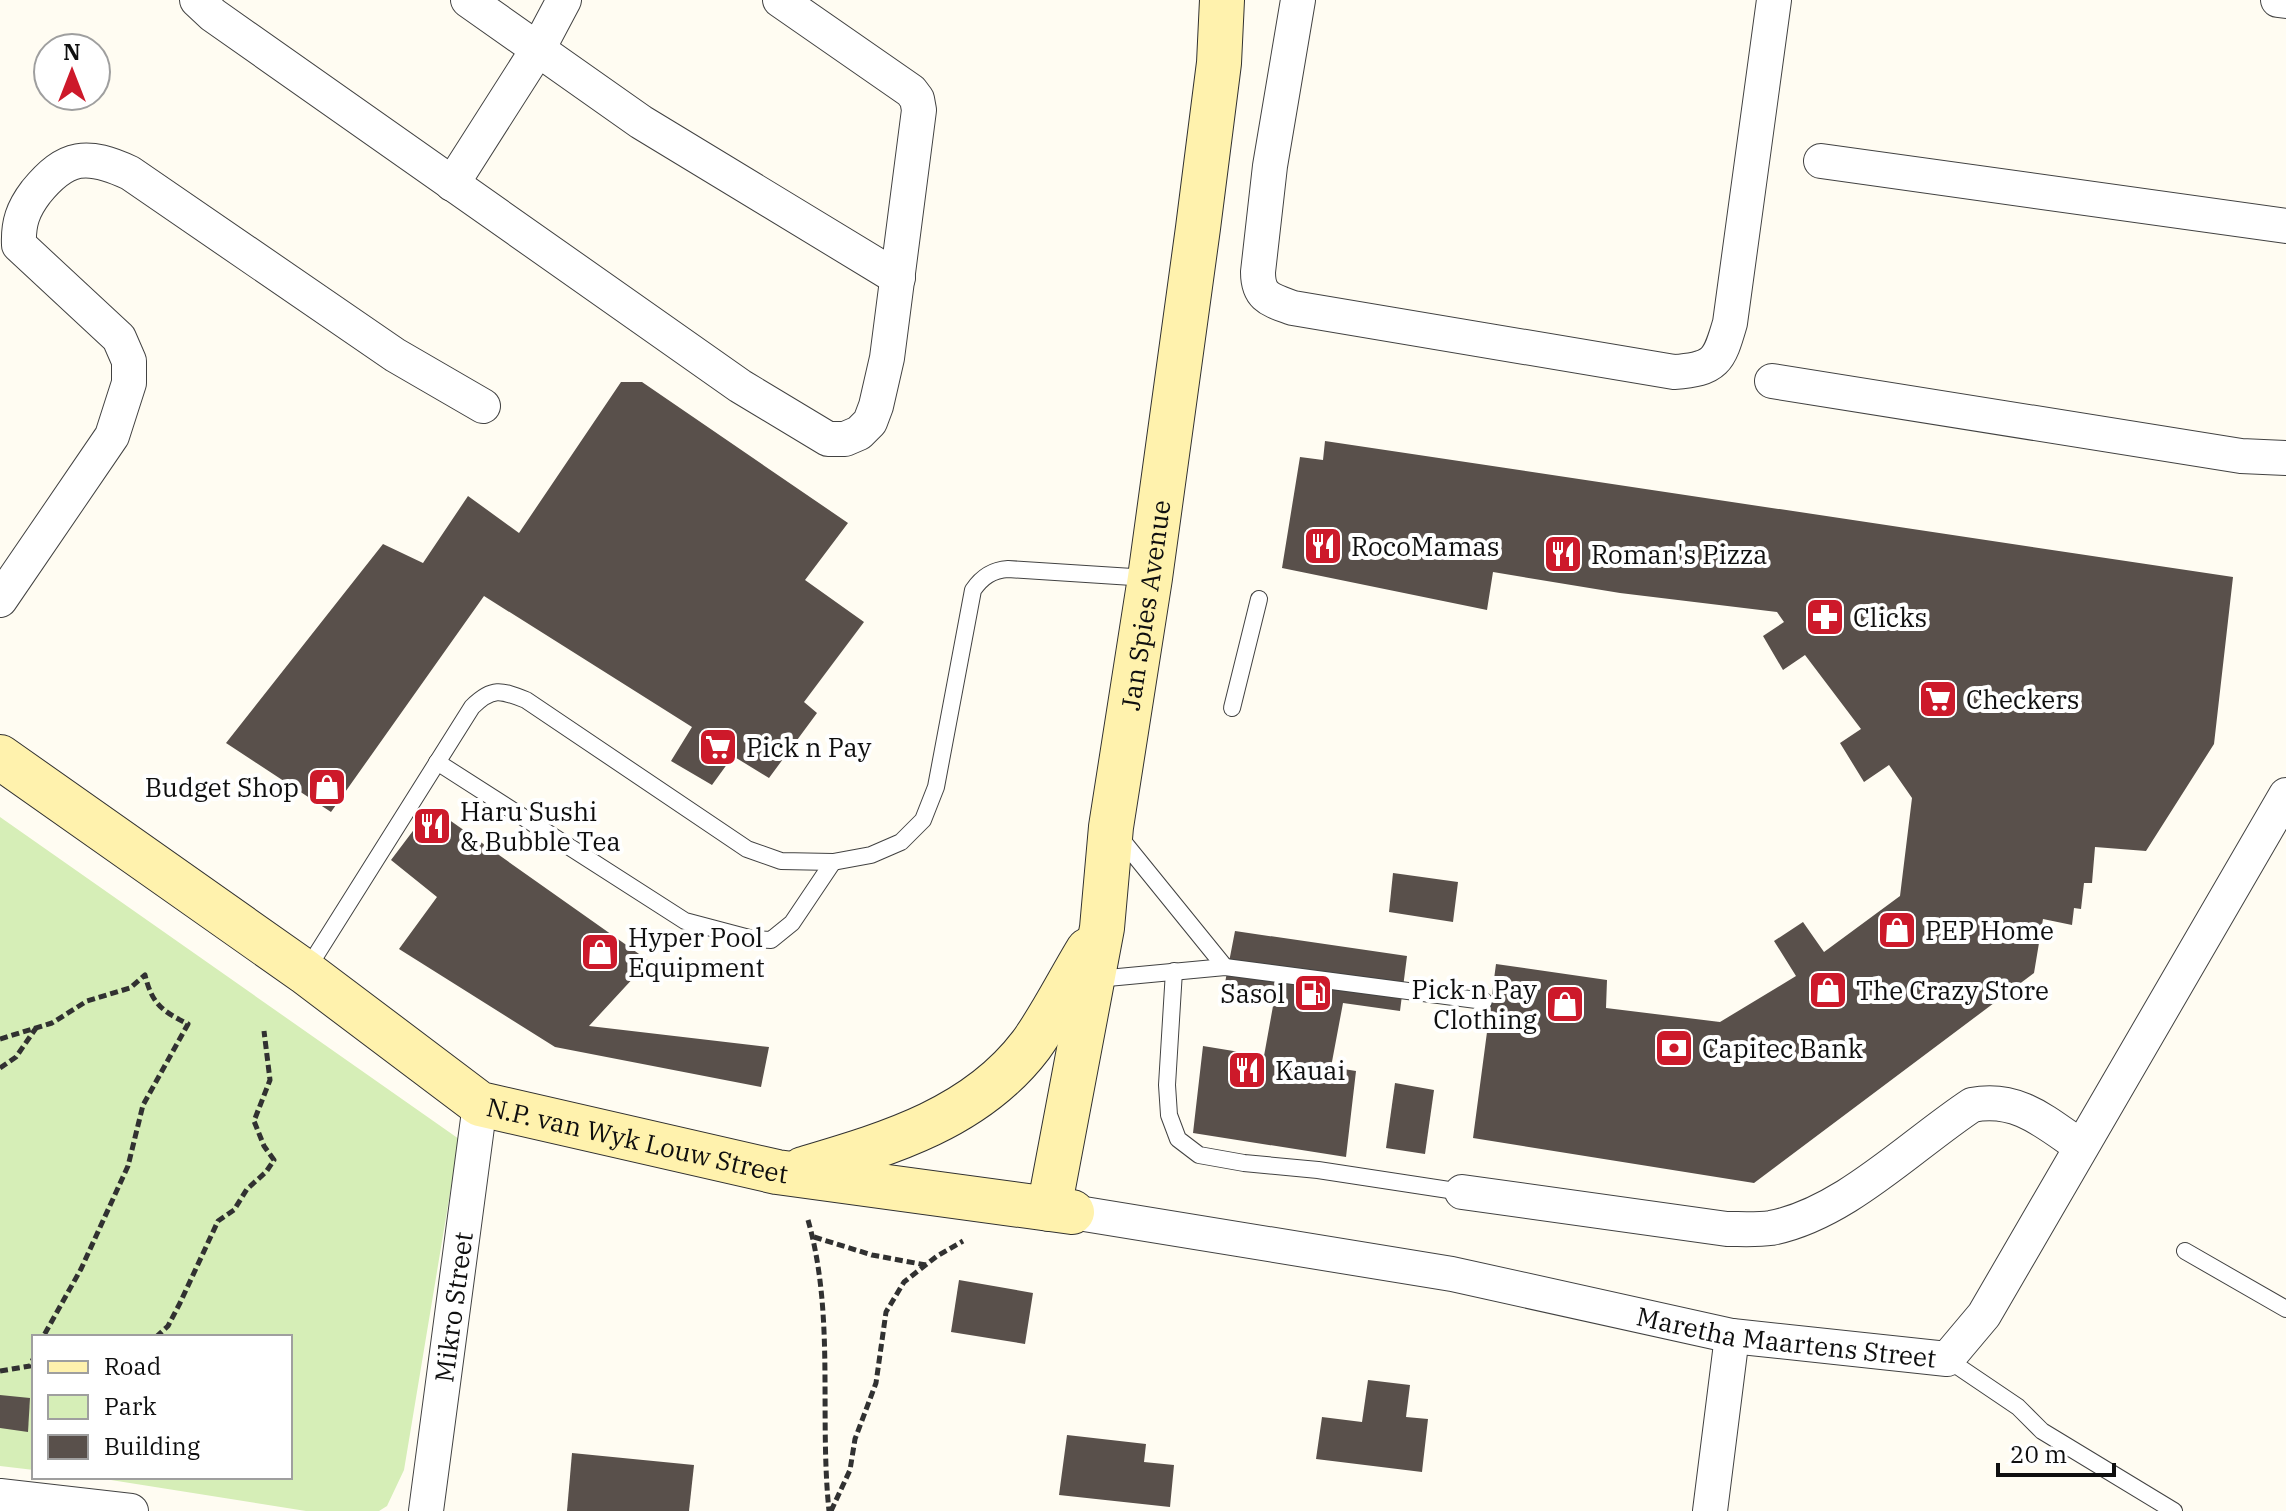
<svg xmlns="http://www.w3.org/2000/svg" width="2286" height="1511" font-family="'IBM Plex Serif',serif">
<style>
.green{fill:#d6eeb7}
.building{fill:#59504b}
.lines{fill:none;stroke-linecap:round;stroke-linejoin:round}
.lane-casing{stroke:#424242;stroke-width:18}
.street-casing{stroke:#424242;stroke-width:36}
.secondary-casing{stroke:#313131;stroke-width:46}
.path{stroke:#313131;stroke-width:5;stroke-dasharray:8 4;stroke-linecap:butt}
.lane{stroke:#fff;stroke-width:16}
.street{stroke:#fff;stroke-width:34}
.secondary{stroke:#fff2ad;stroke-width:44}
.labels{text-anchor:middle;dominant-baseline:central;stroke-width:8;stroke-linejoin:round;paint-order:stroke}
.poi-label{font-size:26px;fill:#0f0f0f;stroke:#fff;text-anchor:start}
.street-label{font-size:26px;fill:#0f0f0f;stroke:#fff}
</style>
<rect width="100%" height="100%" fill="#fffcf2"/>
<path class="green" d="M0 817 459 1139 404 1470 387 1506 379 1511H306L92 1477H290V1337H34V1470L0 1466Z"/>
<g class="building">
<path d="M621 382H642L848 523 805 580 864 622 804 702 817 713 769 778 733 756 712 785 671 761 692 727 484 596 331 812 226 743 383 544 423 563 468 496 519 533Z"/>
<path d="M1325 441 2233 577 2214 744 2146 851 2095 847 2092 883H2084L2081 909 2074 908 2072 925 2043 919 2034 973 1754 1183 1473 1138 1496 964 1607 980 1606 1008 1720 1022 1796 976 1774 941 1803 922 1824 952 1900 896 1912 798 1889 765 1864 782 1840 743 1861 729 1805 655 1783 670 1763 636 1784 622 1777 612 1620 593 1493 572 1487 610 1282 568 1300 457 1323 460Z"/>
<path d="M431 807 649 961 589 1026 769 1047 761 1087 555 1047 399 949 437 897 391 860Z"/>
<path d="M1393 873 1458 882 1453 922 1389 912Z"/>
<path d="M1235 931 1407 956 1400 1011 1343 1003 1331 1067 1356 1071 1346 1157 1193 1133 1203 1046 1264 1056 1275 995 1224 988Z"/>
<path d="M1395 1083 1434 1090 1425 1154 1386 1148Z"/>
<path d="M959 1280 1033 1293 1025 1344 951 1332Z"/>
<path d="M1368 1380 1410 1385 1406 1417 1428 1419 1422 1472 1316 1459 1322 1417 1362 1422Z"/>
<path d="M0 1395 30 1398 28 1432 0 1428Z"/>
<path d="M1067 1435 1146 1444 1144 1462 1174 1465 1170 1507 1059 1495Z"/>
<path d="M572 1453 694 1465 689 1511H567Z"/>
</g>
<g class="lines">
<defs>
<g id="lane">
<path d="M1232 708 1259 599"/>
<path d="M437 762 685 921 753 939 771 940 792 923 833 862"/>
<path d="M1118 835 1225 967"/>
<path d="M306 971 472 707C492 687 501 690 526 700L747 849 781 861 833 862 871 855 901 842 923 820 936 787 973 590C982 577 992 570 1008 569L1148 578"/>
<path d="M1174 971 1167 1085 1169 1115 1178 1139 1199 1155 1244 1163 1318 1170 1462 1192"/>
<path d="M1097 979 1225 967 1484 1001"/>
<path d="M2185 1251 2286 1309"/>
<path d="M1947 1359 2018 1407 2042 1431 2174 1511"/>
</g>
<g id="street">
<path d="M197 0 213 15 740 386 828 439H845L859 433 870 422 876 406 887 358 919 110 917 99 911 91 780 0"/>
<path d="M468 0 641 122 898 278"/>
<path d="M1298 0 1270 166 1258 272C1258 298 1271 300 1293 308L1674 372C1716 369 1719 361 1730 323L1774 0"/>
<path d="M2278 0 2286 1"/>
<path d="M1821 161 2286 226"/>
<path d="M452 184 538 49 564 0"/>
<path d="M1772 381 2241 456 2286 458"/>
<path d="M0 600 112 436 129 383V361L119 338 19 245C18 223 23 209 36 192 66 155 87 153 130 173L395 355 483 406"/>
<path d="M1462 1192 1727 1229C1741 1229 1757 1230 1771 1228 1844 1214 1910 1146 1972 1105 2017 1096 2045 1122 2080 1146"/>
<path id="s1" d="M1072 1212 1452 1274 1732 1336 1947 1359 1984 1315 2286 795"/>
<path d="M0 1496 131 1511"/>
<path id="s2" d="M426 1511 480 1104"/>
<path d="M1710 1511 1732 1336"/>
</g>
<g id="secondary">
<path id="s3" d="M0 757 305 972 480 1104 777 1172 1072 1212"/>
<path d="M803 1169C887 1144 975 1119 1031 1045 1052 1016 1069 981 1088 950"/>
<path id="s4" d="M1049 1209 1102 928 1111 827 1150 578 1198 228 1219 63 1222 0"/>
</g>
</defs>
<use href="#lane" class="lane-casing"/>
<use href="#street" class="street-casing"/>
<use href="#secondary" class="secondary-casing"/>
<g class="path">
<path d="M0 1039 52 1023 87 1001 130 988 145 975C152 1004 162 1011 188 1024L143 1105 128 1166 81 1269 43 1337"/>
<path d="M0 1068 16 1057 36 1028"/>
<path d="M808 1220C835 1315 819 1414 829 1511"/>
<path d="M814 1237 872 1255 926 1265"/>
<path d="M156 1337 168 1326 180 1303 218 1221 234 1210 247 1189 266 1172 274 1160 264 1146 254 1121 270 1080 264 1031"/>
<path d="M0 1371 30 1366 34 1357"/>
<path d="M831 1511 850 1470 855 1439 876 1383 886 1312 904 1282 937 1256 963 1241"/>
</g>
<use href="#lane" class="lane"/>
<use href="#street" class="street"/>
<use href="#secondary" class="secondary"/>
</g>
<defs>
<symbol id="restaurant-square" viewBox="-11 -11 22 22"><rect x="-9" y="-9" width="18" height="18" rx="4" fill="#cd192a" stroke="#fff"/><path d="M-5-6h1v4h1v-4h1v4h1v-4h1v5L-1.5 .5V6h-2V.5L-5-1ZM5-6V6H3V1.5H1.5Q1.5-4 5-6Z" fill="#fff"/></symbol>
<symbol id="pharmacy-square" viewBox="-11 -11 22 22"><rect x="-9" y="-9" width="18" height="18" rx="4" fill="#cd192a" stroke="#fff"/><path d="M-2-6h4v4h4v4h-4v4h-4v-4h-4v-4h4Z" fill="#fff"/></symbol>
<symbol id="supermarket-square" viewBox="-11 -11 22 22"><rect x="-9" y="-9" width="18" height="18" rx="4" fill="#cd192a" stroke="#fff"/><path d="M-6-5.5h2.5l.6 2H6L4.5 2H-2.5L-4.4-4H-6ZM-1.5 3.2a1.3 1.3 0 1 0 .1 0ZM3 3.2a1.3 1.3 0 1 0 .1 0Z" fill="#fff"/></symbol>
<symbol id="shop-square" viewBox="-11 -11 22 22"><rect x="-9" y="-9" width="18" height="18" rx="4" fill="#cd192a" stroke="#fff"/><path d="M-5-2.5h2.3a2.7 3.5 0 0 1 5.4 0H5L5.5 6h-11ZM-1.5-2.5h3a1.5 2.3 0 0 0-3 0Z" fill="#fff"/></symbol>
<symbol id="fuel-square" viewBox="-11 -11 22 22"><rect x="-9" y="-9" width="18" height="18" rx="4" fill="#cd192a" stroke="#fff"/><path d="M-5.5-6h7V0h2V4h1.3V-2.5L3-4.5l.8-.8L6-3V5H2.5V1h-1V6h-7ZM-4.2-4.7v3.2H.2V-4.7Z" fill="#fff"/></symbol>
<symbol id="bank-square" viewBox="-11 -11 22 22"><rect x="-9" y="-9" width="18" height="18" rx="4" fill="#cd192a" stroke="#fff"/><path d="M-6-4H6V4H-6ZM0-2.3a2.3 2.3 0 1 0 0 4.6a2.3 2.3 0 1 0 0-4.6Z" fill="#fff"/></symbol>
</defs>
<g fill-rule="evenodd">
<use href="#restaurant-square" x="1301" y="524" width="44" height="44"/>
<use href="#restaurant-square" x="1541" y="532" width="44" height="44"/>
<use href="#pharmacy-square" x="1803" y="595" width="44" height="44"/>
<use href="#supermarket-square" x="1916" y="677" width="44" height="44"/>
<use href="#supermarket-square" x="696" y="725" width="44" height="44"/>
<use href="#shop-square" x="305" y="765" width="44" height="44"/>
<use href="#restaurant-square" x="410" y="804" width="44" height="44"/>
<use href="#shop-square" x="1875" y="908" width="44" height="44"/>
<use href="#shop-square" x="578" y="930" width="44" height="44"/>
<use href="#shop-square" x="1806" y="968" width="44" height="44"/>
<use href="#fuel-square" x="1291" y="971" width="44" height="44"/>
<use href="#shop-square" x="1543" y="982" width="44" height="44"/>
<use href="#bank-square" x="1652" y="1026" width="44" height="44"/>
<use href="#restaurant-square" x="1225" y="1048" width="44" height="44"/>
</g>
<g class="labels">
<g class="poi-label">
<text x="1351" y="546">RocoMamas</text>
<text x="1591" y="554">Roman's Pizza</text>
<text x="1853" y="617">Clicks</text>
<text x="1966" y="699">Checkers</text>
<text x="746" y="747">Pick n Pay</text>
<text x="299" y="787" text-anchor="end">Budget Shop</text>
<text x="460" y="811">Haru Sushi<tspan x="460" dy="30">&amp; Bubble Tea</tspan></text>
<text x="1925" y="930">PEP Home</text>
<text x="628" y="937">Hyper Pool<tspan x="628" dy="30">Equipment</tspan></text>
<text x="1537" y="989" text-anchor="end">Pick n Pay<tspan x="1537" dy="30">Clothing</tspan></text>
<text x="1856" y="990">The Crazy Store</text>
<text x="1285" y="993" text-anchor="end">Sasol</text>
<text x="1702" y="1048">Capitec Bank</text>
<text x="1275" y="1070">Kauai</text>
</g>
<g class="street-label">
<text stroke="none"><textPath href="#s4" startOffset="612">Jan Spies Avenue</textPath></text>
<text stroke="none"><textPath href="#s3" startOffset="754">N.P. van Wyk Louw Street</textPath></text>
<text stroke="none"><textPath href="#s2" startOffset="206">Mikro Street</textPath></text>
<text stroke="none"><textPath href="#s1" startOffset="726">Maretha Maartens Street</textPath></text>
</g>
</g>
<rect x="32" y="1335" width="260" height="144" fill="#ffffff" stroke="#9f9f9f" stroke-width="2"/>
<rect x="48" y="1361" width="40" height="12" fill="#fff2ad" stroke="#9f9f9f" stroke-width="2"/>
<text x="104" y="1375" font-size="24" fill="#0f0f0f">Road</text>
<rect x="48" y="1395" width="40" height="24" fill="#d6eeb7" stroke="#9f9f9f" stroke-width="2"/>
<text x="104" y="1415" font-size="24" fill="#0f0f0f">Park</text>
<rect x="48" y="1435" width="40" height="24" fill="#59504b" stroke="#9f9f9f" stroke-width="2"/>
<text x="104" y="1455" font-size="24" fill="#0f0f0f">Building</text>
<g transform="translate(72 72)"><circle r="38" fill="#ffffff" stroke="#9f9f9f" stroke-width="2"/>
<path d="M0-6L14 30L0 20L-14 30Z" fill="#cd192a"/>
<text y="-12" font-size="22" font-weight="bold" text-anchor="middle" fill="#0f0f0f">N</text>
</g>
<path d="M1998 1463v12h116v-12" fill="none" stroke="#0f0f0f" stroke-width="4"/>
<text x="2010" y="1463" font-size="24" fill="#0f0f0f" stroke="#ffffff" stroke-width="6" paint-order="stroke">20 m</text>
</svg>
